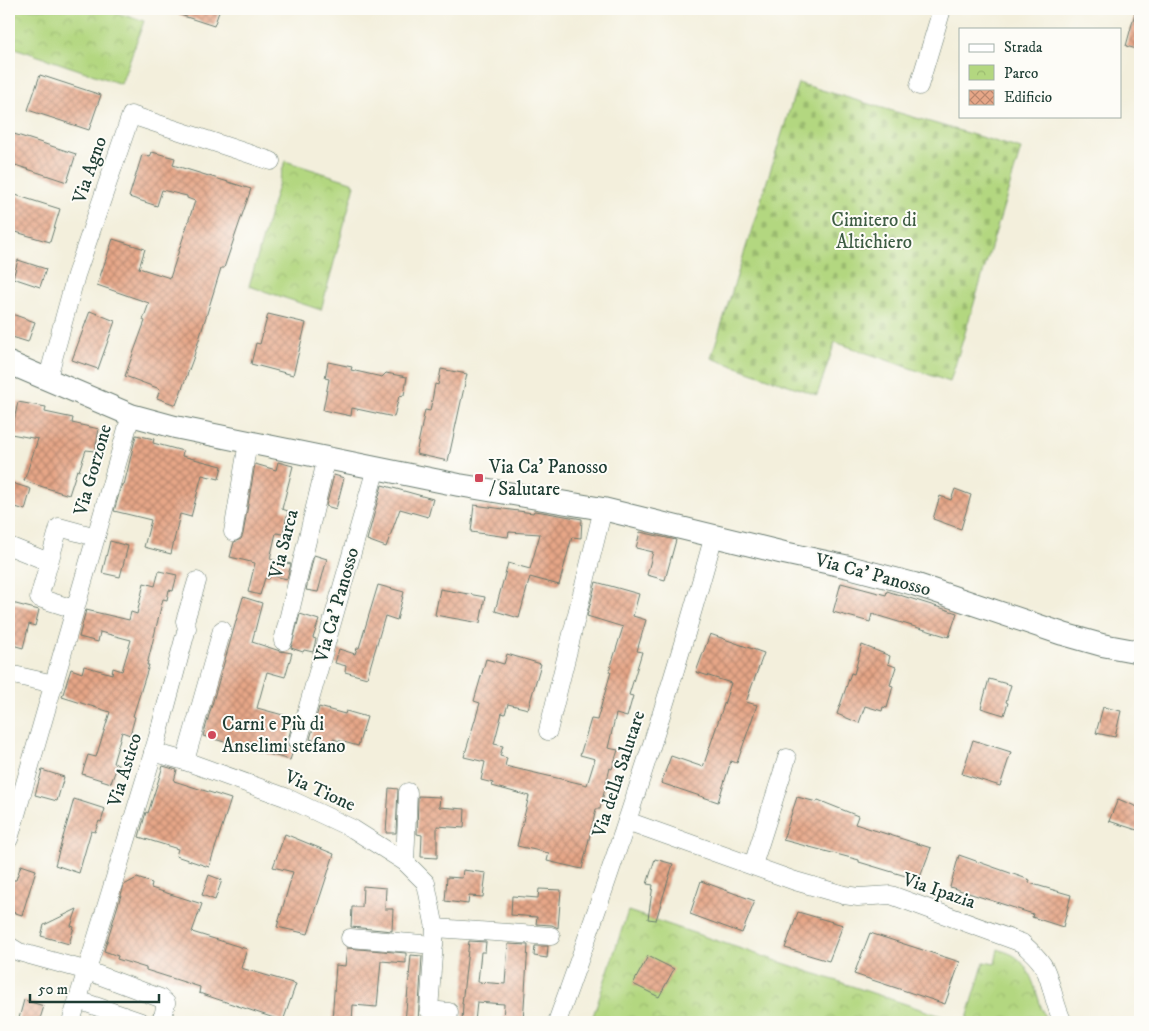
<svg xmlns="http://www.w3.org/2000/svg" width="1149" height="1031" font-family="'IM FELL DW Pica',serif">
<style>
.cemetery{fill:url(#cemetery-stones);stroke:#698a5a}
.park{fill:url(#park-crowns);stroke:#698a5a}
.building{fill:url(#building-cross-hatch)}
.lines{fill:none;stroke-linecap:round;stroke-linejoin:round}
.minor-casing{stroke:#697b6f;stroke-width:19}
.tertiary-casing{stroke:#697b6f;stroke-width:24}
.minor{stroke:#fff;stroke-width:18}
.tertiary{stroke:#fff;stroke-width:22}
.poi-dot{fill:#d1495b;stroke:#fdfcf7;stroke-width:2}
.labels{text-anchor:middle;dominant-baseline:central;stroke-width:4;stroke-linejoin:round;paint-order:stroke}
.street-label{font-size:19px;fill:#1f3d34;stroke:#fdfcf7}
.park-label{font-size:19px;fill:#3d5c43;stroke:#fdfcf7}
.poi-label{font-size:19px;fill:#1f3d34;stroke:#fdfcf7;text-anchor:start}
</style>
<defs>
<pattern id="cemetery-stones" width="16" height="16" patternUnits="userSpaceOnUse" patternTransform="scale(1.25)"><rect width="16" height="16" fill="#b3d780"/><path d="M2 7V4a2 2 0 0 1 4 0v3zM10 15v-3a2 2 0 0 1 4 0v3z" fill="#9ab96f"/></pattern>
<pattern id="park-crowns" width="20" height="18" patternUnits="userSpaceOnUse" patternTransform="scale(1.25)"><rect width="20" height="18" fill="#b3d780"/><path d="M2 6a3 3 0 1 1 6 0M12 15a3 3 0 1 1 6 0" fill="none" stroke="#9ab96f"/></pattern>
<pattern id="building-cross-hatch" width="8" height="8" patternUnits="userSpaceOnUse" patternTransform="scale(1.25)"><rect width="8" height="8" fill="#e6a687"/><path d="M0 0l8 8M0 8l8-8" fill="none" stroke="#ba886f"/></pattern>
</defs>
<rect width="100%" height="100%" fill="#fdfcf7"/>
<filter id="ink" filterUnits="userSpaceOnUse"><feTurbulence type="fractalNoise" baseFrequency=".02" numOctaves="2"/><feDisplacementMap in="SourceGraphic" scale="10" xChannelSelector="R" yChannelSelector="G"/><feConvolveMatrix kernelMatrix="1 2 1 2 8 2 1 2 1" color-interpolation-filters="sRGB"/></filter>
<filter id="wash" filterUnits="userSpaceOnUse"><feTurbulence type="fractalNoise" baseFrequency=".0096" numOctaves="4" result="noise"/><feDisplacementMap in="SourceGraphic" scale="20" xChannelSelector="R" yChannelSelector="G"/><feGaussianBlur stdDeviation="1.12" result="paint"/><feColorMatrix in="noise" values="0 0 0 0 0 0 0 0 0 0 0 0 0 0 0 0 0 1.4 0 .05"/><feComposite in="paint" operator="in"/></filter>
<g filter="url(#wash)">
<rect width="100%" height="100%" fill="#f3efdc"/>
<path class="cemetery" d="M798 83 1021 149 950 382 835 342 817 395 711 358Z"/>
<g class="park">
<path d="M9 9H103L144 21 121 84 9 46Z"/>
<path d="M285 161 351 182 355 185 321 310 249 286Z"/>
<path d="M628 911 959 1022H591Z"/>
<path d="M998 949C1003 951 1009 953 1013 955 1034 967 1037 1002 1047 1022H966L984 962 995 964Z"/>
</g>
<g id="blocks">
<g class="building">
<path d="M169 9H220L214 26 168 11Z"/>
<path d="M1136 9H1140V50L1126 46Z"/>
<path d="M40 75 101 95 89 130 28 110Z"/>
<path d="M14 134 76 154 67 182 9 163V149Z"/>
<path d="M152 152 175 158 173 165 251 189 224 268H221L193 359 176 405 157 398 160 389 125 376 145 321 143 320 149 303 97 285 113 239 145 249 139 268 170 278 195 201 187 198V196L162 190 157 206 129 197 142 155 150 157Z"/>
<path d="M9 193 60 209 50 242 9 230Z"/>
<path d="M18 260 46 269 40 287 13 278Z"/>
<path d="M90 311 115 321 98 369 72 360Z"/>
<path d="M9 313 35 322 28 342 9 336Z"/>
<path d="M268 314 306 323 293 375 251 364 256 343 260 344Z"/>
<path d="M328 362 352 367 351 370 382 377 386 373 407 377 404 395 399 396 394 417 352 408 351 416 323 410 329 379 325 378Z"/>
<path d="M441 369 467 374 448 461 416 454 425 410 430 411 435 384 438 385Z"/>
<path d="M18 402 46 407 45 412 73 418 72 423 99 429 95 451 86 450 79 471 77 470 69 495 24 481 38 439 11 434Z"/>
<path d="M136 435 154 439 153 443 183 451 182 456 222 466 219 479 202 475 191 517 180 514 171 554 144 547 151 520 114 511 122 484 124 485Z"/>
<path d="M278 462 293 466 282 509 288 511 283 534 276 533 270 559 291 564 287 579 270 575 269 579 265 578 260 595 248 592 255 563 230 557 234 542 241 539 243 534 255 464 276 470Z"/>
<path d="M334 475 344 478 336 509 326 506Z"/>
<path d="M9 482 31 489 25 510 9 505Z"/>
<path d="M382 485 433 499 428 517 400 509 386 547 367 540Z"/>
<path d="M955 489 971 495 961 529 933 519 940 496 951 500Z"/>
<path d="M474 505 533 513 534 511 542 512 582 519 581 538 572 537 559 585 530 577 519 618 495 611 508 563 530 569 540 534 509 532 508 537 471 532Z"/>
<path d="M640 532 676 540 665 580 647 575 653 552 636 548Z"/>
<path d="M110 541 128 546 120 577 102 573Z"/>
<path d="M314 555 327 559 318 592 306 590Z"/>
<path d="M159 571 177 575 173 591 169 590 167 600 163 599 147 665H149L133 716 135 717 130 735 122 732 113 763 118 764 111 783 82 774 88 755 96 757 110 712 62 697 71 669 82 673 84 666 112 674 113 668 122 671 131 640 100 632 98 642 79 637 86 610 129 620 131 612 137 614 144 583 155 586Z"/>
<path d="M596 582 639 594 633 616 646 620 637 651 642 652 629 695 633 696 627 717 616 714 608 748 618 750 612 769 610 768 600 809H596L582 869 547 861 549 853 517 846 529 796 492 786 493 783 481 780 485 762 464 757 480 703 474 701 486 659 504 664 507 654 541 664 528 709 508 704 505 714 502 713 494 744 503 746 500 756 507 758 505 766 587 785 595 759 580 755 591 719 597 720 611 672H609L623 627 587 616Z"/>
<path d="M841 583 886 595 887 591 957 613 949 637 872 614 870 622 833 612Z"/>
<path d="M378 585 404 592 397 620 385 616 367 678 345 672 346 666 335 663 339 649 355 654 357 648H359Z"/>
<path d="M440 589 485 597 480 623 435 615Z"/>
<path d="M243 597 262 603 252 642 280 651 292 653 285 677 267 672 257 708 294 718 288 740V745L293 751 290 760 203 736Z"/>
<path d="M12 603 39 610 35 626 29 624 23 648 9 644V630L12 619 9 618V615Z"/>
<path d="M300 614 319 620 313 638 316 639 313 652 304 650 303 652 291 648Z"/>
<path d="M710 634 764 653 746 702 757 705 737 763 731 761 718 802 661 783 671 756 703 767 731 683 696 672Z"/>
<path d="M862 645 890 656 888 664 896 667 890 685 893 686 887 708 883 707 882 711 865 706 859 723 837 714 851 673 854 674Z"/>
<path d="M989 679 1011 685 1006 702 1008 703 1004 715 981 708Z"/>
<path d="M319 707 345 714 346 711 367 717 358 746 333 739 331 746 310 739Z"/>
<path d="M1103 707 1121 711 1115 737 1096 733Z"/>
<path d="M973 740 1011 752 1000 786 962 774Z"/>
<path d="M163 766 177 770 174 781 231 799 209 867 176 856 178 849 139 837 146 812 148 813Z"/>
<path d="M42 770 64 777 57 801 35 795Z"/>
<path d="M389 788 398 789 396 833H386Z"/>
<path d="M418 796 440 797 439 807 465 809 464 828 437 826V858L421 857 422 835 417 834Z"/>
<path d="M797 797 817 802 818 800 858 816 855 824 931 848 919 880 859 862V860L783 840Z"/>
<path d="M74 799 105 809 101 822 99 821 95 832 91 831 79 873 55 865Z"/>
<path d="M1118 799 1140 808V831L1109 821Z"/>
<path d="M285 834 334 854 308 934 277 927 293 872 273 867Z"/>
<path d="M959 855 1030 880 1029 883 1071 895 1063 927 1032 917 1033 914 950 887Z"/>
<path d="M655 859 673 864 656 920 648 919 653 885 647 884Z"/>
<path d="M21 865 36 870 22 915 9 911V894L13 880H16Z"/>
<path d="M463 870 486 873 483 897 469 896 468 904 445 901 447 877 462 878Z"/>
<path d="M209 875 222 880 215 900 202 895Z"/>
<path d="M137 878 152 883 151 888 202 904 192 932 247 949 241 968 296 984 283 1021 199 993 200 987 146 970V968L117 959 118 956 104 951 124 885Z"/>
<path d="M701 881 755 901 742 933 690 914Z"/>
<path d="M363 886 386 888 385 909H393L392 931 351 927 352 907H362Z"/>
<path d="M539 889 561 890 558 928 552 925 536 924 537 917 511 915 512 896 538 898Z"/>
<path d="M77 909 71 926 74 927 69 944 41 936 44 925Z"/>
<path d="M798 912 843 925 829 961 785 948Z"/>
<path d="M870 933 960 962 945 1004 854 974Z"/>
<path d="M469 941 486 942 485 952H481L478 982 505 984 508 944 528 945 523 1022H503L504 1004 477 1002 475 1022H462L463 1004H462Z"/>
<path d="M535 946H548L547 958 534 956Z"/>
<path d="M347 948 406 953V963L381 961 377 1007 353 1005 352 1022 332 1020 336 965 345 966Z"/>
<path d="M411 955 422 956 418 1022H405Z"/>
<path d="M648 956 674 969 659 997 633 984Z"/>
<path d="M24 1000 44 1006 39 1022H18Z"/>
</g>
</g>
</g>
<g filter="url(#ink)">
<use href="#blocks" fill-opacity="0" stroke="#697b6f" stroke-width="1"/>
<g class="lines">
<defs>
<g id="minor">
<path d="M919 86 942 9"/>
<path d="M46 380 50 370 76 275 131 115 271 161"/>
<path d="M233 532 248 442"/>
<path d="M9 546 49 562"/>
<path d="M74 609 39 598 59 527 96 537"/>
<path d="M283 641 327 457"/>
<path d="M9 674 54 684"/>
<path d="M548 731 603 509"/>
<path d="M298 742 376 468"/>
<path d="M153 752 185 761 285 797 353 829 405 862 426 883 435 928 429 1010 449 1012 448 1022"/>
<path d="M185 761 222 630"/>
<path d="M627 821 795 881 844 895 858 897 891 895 1022 943C1030 951 1040 958 1045 969 1053 987 1054 1005 1063 1022"/>
<path d="M9 839 131 415"/>
<path d="M405 862 408 792"/>
<path d="M753 865 787 758"/>
<path d="M435 928 551 936"/>
<path d="M350 938 434 945"/>
<path d="M9 946 19 952 88 971 160 998 166 1003 163 1017 158 1022"/>
<path d="M78 1000 141 1022"/>
<path d="M71 1022 157 740 187 628 185 621 197 581"/>
<path d="M557 1022C615 862 669 700 714 535"/>
</g>
<path id="tertiary" d="M9 363 131 415 175 427 459 485 603 509 784 553 849 567 914 584 1063 634 1102 645 1140 652"/>
</defs>
<use href="#minor" class="minor-casing"/>
<use href="#tertiary" class="tertiary-casing"/>
<use href="#minor" class="minor"/>
<use href="#tertiary" class="tertiary"/>
</g>
</g>
<g class="poi-dot">
<rect x="474" y="473" width="10" height="10" rx="2.5"/>
<circle cx="212" cy="735" r="5"/>
</g>
<g class="labels">
<g class="street-label">
<text transform="translate(90 170) rotate(-71)">Via Agno</text>
<text transform="translate(93 470) rotate(-74)">Via Gorzone</text>
<text transform="translate(284 544) rotate(-76)">Via Sarca</text>
<text transform="translate(873 575) rotate(15)">Via Ca' Panosso</text>
<text transform="translate(337 605) rotate(-74)">Via Ca' Panosso</text>
<text transform="translate(125 770) rotate(-73)">Via Astico</text>
<text transform="translate(619 774) rotate(-72)">Via della Salutare</text>
<text transform="translate(320 791) rotate(24)">Via Tione</text>
<text transform="translate(939 891) rotate(19)">Via Ipazia</text>
</g>
<g class="park-label">
<text x="874" y="220">Cimitero di<tspan x="874" dy="22">Altichiero</tspan></text>
</g>
<g class="poi-label">
<text x="489" y="467">Via Ca' Panosso<tspan x="489" dy="22">/ Salutare</tspan></text>
<text x="222" y="724">Carni e Più di<tspan x="222" dy="22">Anselimi stefano</tspan></text>
</g>
</g>
<rect width="1149" height="1031" fill="none" stroke="#fdfcf7" stroke-width="30"/>
<rect x="959" y="28" width="162" height="90" fill="#fdfcf7" stroke="#a4b0a9"/>
<rect x="969" y="44" width="25" height="8" fill="#ffffff" stroke="#a4b0a9"/>
<text x="1004" y="52" font-size="15" fill="#1f3d34">Strada</text>
<rect x="969" y="65" width="25" height="15" fill="url(#park-crowns)" stroke="#a4b0a9"/>
<text x="1004" y="78" font-size="15" fill="#1f3d34">Parco</text>
<rect x="969" y="90" width="25" height="15" fill="url(#building-cross-hatch)" stroke="#a4b0a9"/>
<text x="1004" y="102" font-size="15" fill="#1f3d34">Edificio</text>
<path d="M30 994v8h129v-8" fill="none" stroke="#1f3d34" stroke-width="2.5"/>
<text x="38" y="994" font-size="15" fill="#1f3d34" stroke="#fdfcf7" stroke-width="4" paint-order="stroke">50 m</text>
</svg>
